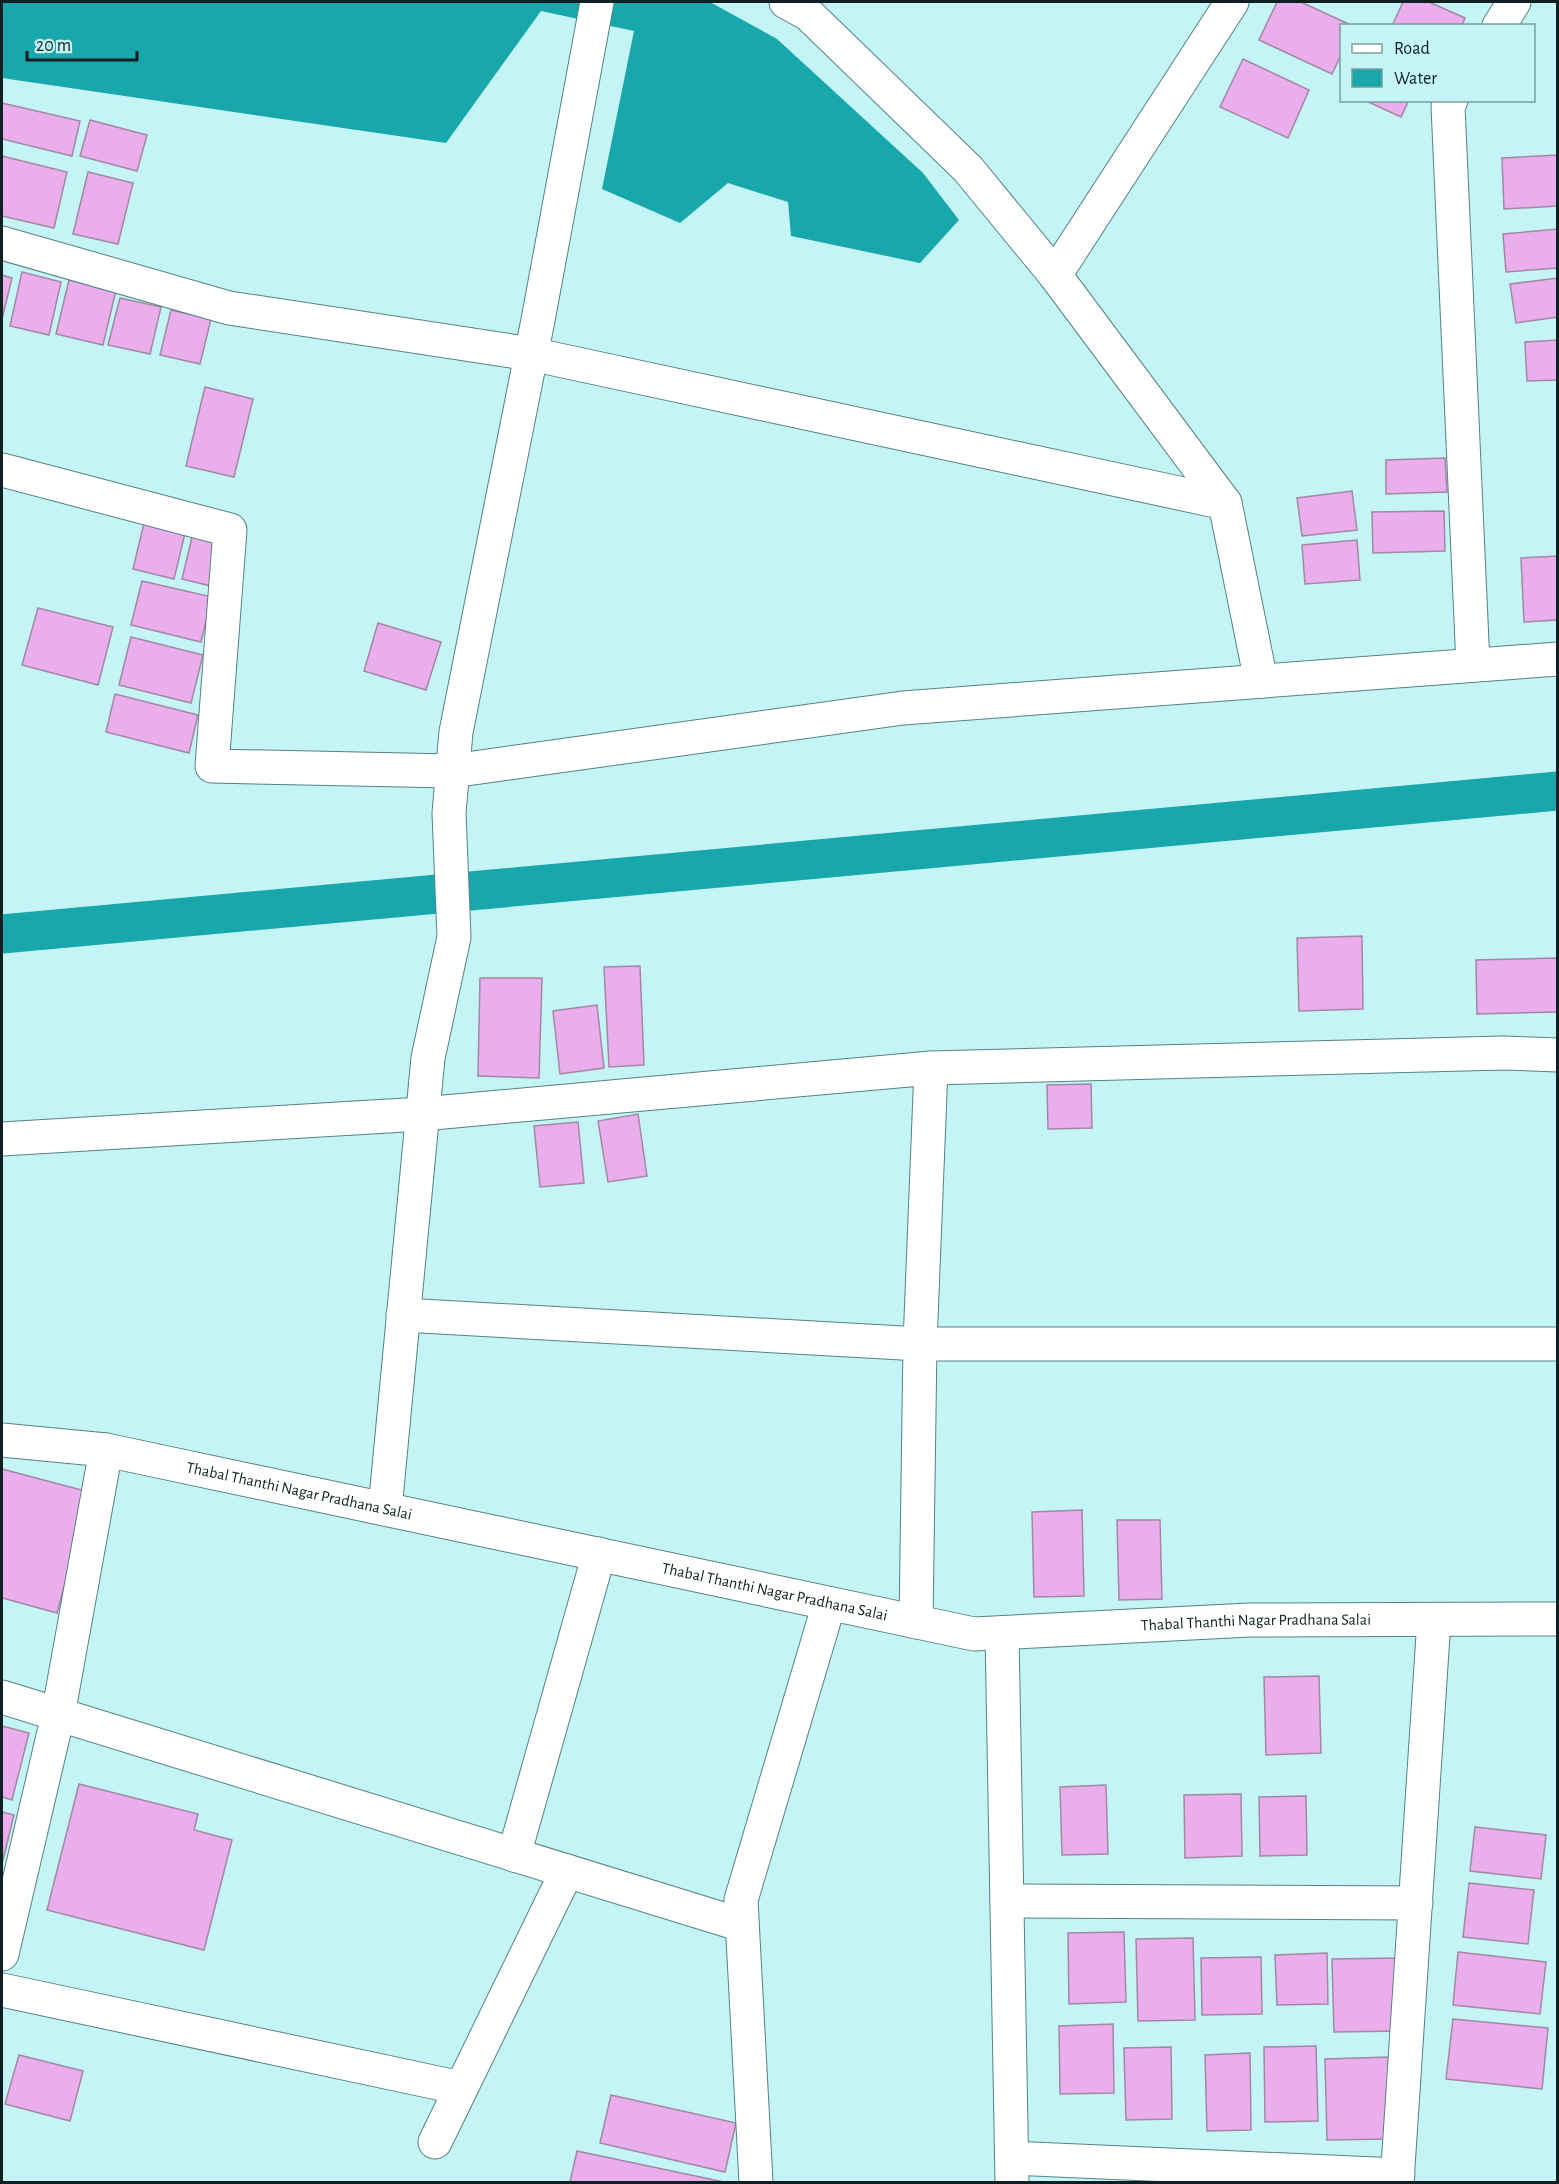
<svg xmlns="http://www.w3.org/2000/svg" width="1559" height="2184" font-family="'Alegreya Sans',sans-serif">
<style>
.water{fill:#18a7ab}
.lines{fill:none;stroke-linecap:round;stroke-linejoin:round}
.canal{stroke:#18a7ab;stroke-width:39}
.building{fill:#ebaeed;stroke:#a288a3;stroke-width:1.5}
.street-casing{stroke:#558283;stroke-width:35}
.secondary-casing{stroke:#558283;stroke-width:35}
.street{stroke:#fff;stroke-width:33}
.secondary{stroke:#fff;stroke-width:33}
.labels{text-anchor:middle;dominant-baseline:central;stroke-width:5;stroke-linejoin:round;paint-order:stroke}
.street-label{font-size:16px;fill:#0e2021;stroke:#c4f4f5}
</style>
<rect width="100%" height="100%" fill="#c4f4f5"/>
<path class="water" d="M2 2H710L777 39 923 173 959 220 920 263 791 236 788 202 728 183 680 223 602 189 634 31 541 11 446 143 2 78Z"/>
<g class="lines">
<path class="canal" d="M2 934 1558 791"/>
</g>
<g class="building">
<path d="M1277 2H1301L1353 26H1342V53L1332 74 1259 40Z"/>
<path d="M1403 2H1429L1465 18 1462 26H1392Z"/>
<path d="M1243 59 1309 90 1288 138 1220 107Z"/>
<path d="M1364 100H1409L1401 117Z"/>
<path d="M2 103 80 121 72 156 2 139Z"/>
<path d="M90 120 147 135 137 171 80 156Z"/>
<path d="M1558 155V206L1504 209 1502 158Z"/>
<path d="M2 156 67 172 54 228 2 216Z"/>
<path d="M88 172 133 183 118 244 73 234Z"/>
<path d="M1558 229V268L1506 272 1503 234Z"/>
<path d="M22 272 61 282 49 335 10 326Z"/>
<path d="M2 275 12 278 2 319Z"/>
<path d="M1558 278V317L1516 323 1510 284Z"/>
<path d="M69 280 116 290 103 345 56 334Z"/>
<path d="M120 298 161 307 150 354 108 345Z"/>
<path d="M171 310 211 319 200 364 160 355Z"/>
<path d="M1558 340V380L1527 381 1525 342Z"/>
<path d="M205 387 253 399 234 477 186 466Z"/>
<path d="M1445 458 1447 492 1386 494V460Z"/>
<path d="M1352 491 1357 530 1302 536 1297 498Z"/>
<path d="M1444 511 1445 551 1373 553 1372 512Z"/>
<path d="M145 519 186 529 174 579 133 569Z"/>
<path d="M194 529 227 536 215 587 182 579Z"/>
<path d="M1357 540 1360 580 1305 584 1302 545Z"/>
<path d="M1558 556V620L1524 622 1521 558Z"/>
<path d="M142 581 212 597 201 642 131 625Z"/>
<path d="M38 608 113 627 98 685 22 665Z"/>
<path d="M378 623 441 642 426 690 364 671Z"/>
<path d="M131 637 203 655 191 703 119 685Z"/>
<path d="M115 694 198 715 189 753 106 732Z"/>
<path d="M1362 936 1363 1009 1299 1011 1297 938Z"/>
<path d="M1558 958V1012L1477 1014 1476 960Z"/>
<path d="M640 966 644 1065 609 1067 604 967Z"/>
<path d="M480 978H542L539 1078 478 1076Z"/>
<path d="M597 1005 604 1068 560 1074 553 1011Z"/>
<path d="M1091 1084 1092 1128 1048 1129 1047 1085Z"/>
<path d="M638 1114 647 1176 608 1182 598 1121Z"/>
<path d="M578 1122 584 1183 540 1187 534 1126Z"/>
<path d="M2 1469 89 1492 57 1613 2 1598Z"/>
<path d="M1082 1510 1084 1596 1034 1597 1032 1512Z"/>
<path d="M1117 1520H1160L1162 1599 1119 1600Z"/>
<path d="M1319 1676 1321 1753 1266 1755 1264 1677Z"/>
<path d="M2 1726 29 1733 12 1800 2 1797Z"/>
<path d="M79 1784 198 1814 194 1830 232 1840 204 1950 47 1910Z"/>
<path d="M1106 1785 1108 1854 1062 1855 1060 1787Z"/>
<path d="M1241 1794 1242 1856 1185 1858 1184 1795Z"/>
<path d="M1306 1796 1307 1855 1260 1856 1259 1797Z"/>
<path d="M2 1812 14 1815 2 1864Z"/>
<path d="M1475 1827 1546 1835 1541 1879 1470 1871Z"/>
<path d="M1469 1883 1534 1890 1528 1944 1463 1937Z"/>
<path d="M1124 1932 1126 2002 1069 2004 1068 1933Z"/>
<path d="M1193 1938 1195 2020 1138 2021 1136 1939Z"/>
<path d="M1458 1952 1546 1962 1540 2014 1453 2005Z"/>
<path d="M1327 1953 1328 2004 1277 2005 1275 1955Z"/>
<path d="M1261 1957 1262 2014 1202 2015 1201 1958Z"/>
<path d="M1400 1958 1401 2031 1334 2032 1332 1959Z"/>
<path d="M1453 2019 1548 2028 1542 2089 1446 2079Z"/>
<path d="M1113 2024 1114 2093 1060 2094 1059 2026Z"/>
<path d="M1316 2046 1318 2121 1265 2122 1264 2047Z"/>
<path d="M1171 2047 1172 2119 1126 2120 1124 2048Z"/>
<path d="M1250 2053 1251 2130 1207 2131 1205 2055Z"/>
<path d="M19 2055 83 2071 70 2121 5 2104Z"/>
<path d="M1389 2057 1390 2139 1327 2140 1325 2059Z"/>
<path d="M611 2095 736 2123 725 2172 600 2143Z"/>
<path d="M577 2151 724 2182H570Z"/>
</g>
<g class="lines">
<defs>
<g id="street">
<path d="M786 2 808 14 968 169 1055 275 1225 503 1261 681"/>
<path d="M1499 26 1514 2"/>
<path d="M1451 100 1448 106 1473 665"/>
<path d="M2 243 229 308 531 354 1225 503"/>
<path d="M1055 275 1232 2"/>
<path d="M2 470 230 530 212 766 452 771 903 708 1558 659"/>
<path d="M931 1068 1503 1053 1558 1055"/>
<path d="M2 1139 422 1114 931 1068 920 1344 403 1315"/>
<path d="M916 1622 920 1344H1558"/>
<path d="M1002 1633 1012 2182"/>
<path d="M2 1697 742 1925"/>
<path d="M514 1855 599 1554"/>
<path d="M1007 1901 1416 1903"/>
<path d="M2 1954 58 1715 106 1450"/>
<path d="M2 1990 461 2088"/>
<path d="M435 2142 567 1871"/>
<path d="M1012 2158 1398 2175"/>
<path d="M756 2182 741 1900 829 1604"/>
<path d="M1397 2182 1434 1620"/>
</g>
<g id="secondary">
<path id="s1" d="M2 1440 106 1450 974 1634 1250 1620 1558 1619"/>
<path d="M385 1509 428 1058 454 937 449 813 456 732 538 320 597 2"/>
</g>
</defs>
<use href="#street" class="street-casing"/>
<use href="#secondary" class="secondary-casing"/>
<use href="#street" class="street"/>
<use href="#secondary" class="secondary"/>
</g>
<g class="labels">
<g class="street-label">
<text stroke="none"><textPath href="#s1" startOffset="302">Thabal Thanthi Nagar Pradhana Salai</textPath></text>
<text stroke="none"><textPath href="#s1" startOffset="788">Thabal Thanthi Nagar Pradhana Salai</textPath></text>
<text stroke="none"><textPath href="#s1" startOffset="1274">Thabal Thanthi Nagar Pradhana Salai</textPath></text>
</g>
</g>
<rect width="1559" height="2184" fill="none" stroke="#0e2021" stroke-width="6"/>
<rect x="1340" y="24" width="195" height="78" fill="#c4f4f5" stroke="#7b9fa0" stroke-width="1.5"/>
<rect x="1352" y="44" width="30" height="9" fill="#ffffff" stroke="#7b9fa0" stroke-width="1.5"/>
<text x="1394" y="54" font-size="18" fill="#0e2021">Road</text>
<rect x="1352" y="69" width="30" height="18" fill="#18a7ab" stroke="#7b9fa0" stroke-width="1.5"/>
<text x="1394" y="84" font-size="18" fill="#0e2021">Water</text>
<path d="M27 51v9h110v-9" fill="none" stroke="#0e2021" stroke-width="3"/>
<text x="36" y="51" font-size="18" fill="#0e2021" stroke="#c4f4f5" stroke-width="4.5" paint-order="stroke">20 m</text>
</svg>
